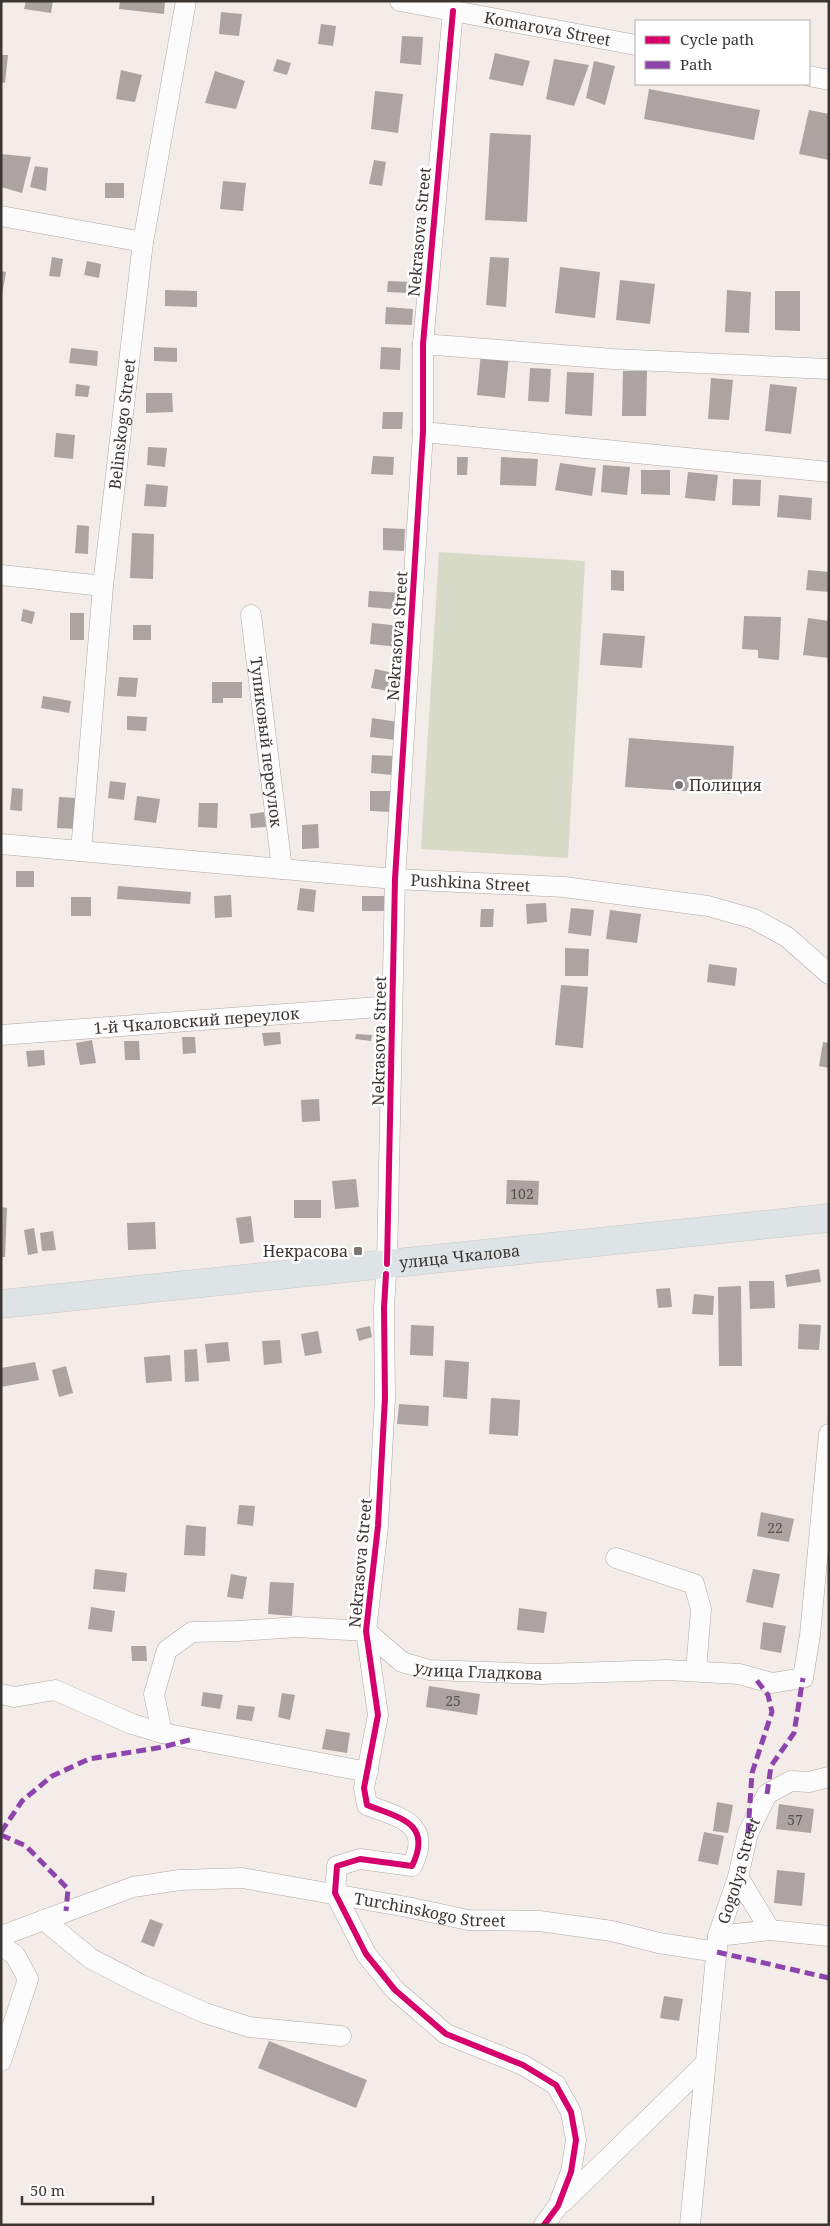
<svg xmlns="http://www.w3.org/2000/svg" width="830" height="2226" font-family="'Noto Serif',serif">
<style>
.pitch{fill:#d6dac6}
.building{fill:#aba4a2}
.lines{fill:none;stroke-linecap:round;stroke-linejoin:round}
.street-casing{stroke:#aea8a5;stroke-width:21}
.primary-casing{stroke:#ccc8c6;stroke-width:29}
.street{stroke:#fdfcfc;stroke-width:20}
.primary{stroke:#dee3e5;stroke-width:28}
.quiet{stroke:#8e44ad;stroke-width:5;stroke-dasharray:10 5;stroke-linecap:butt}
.cycleway-casing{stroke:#fff;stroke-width:9}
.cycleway{stroke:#d6006c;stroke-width:6}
.poi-dot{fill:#7c7672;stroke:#fff;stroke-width:2}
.labels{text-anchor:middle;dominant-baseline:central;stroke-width:5;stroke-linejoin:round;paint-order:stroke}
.number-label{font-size:14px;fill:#57524e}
.street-label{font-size:16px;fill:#3b3632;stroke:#fff}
.poi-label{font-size:16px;fill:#3b3632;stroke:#fff;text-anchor:start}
</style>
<rect width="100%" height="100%" fill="#f4ece8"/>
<path class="pitch" d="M439 552 585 561 568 858 421 849Z"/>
<g class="building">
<path d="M26 1H53L51 13 24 9Z"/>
<path d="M120 1H165L164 14 119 9Z"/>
<path d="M221 12 242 14 239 36 219 34Z"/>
<path d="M321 24 336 26 333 46 318 44Z"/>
<path d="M402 36 423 37 421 65 400 63Z"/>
<path d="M495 53 530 61 523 86 489 79Z"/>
<path d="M1 55H8L5 83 1 82Z"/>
<path d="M277 59 291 63 287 75 273 71Z"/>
<path d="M554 59 589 65 574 106 546 99Z"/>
<path d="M594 61 615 66 605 105 586 98Z"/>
<path d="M121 70 142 75 135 102 116 99Z"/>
<path d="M215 71 245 81 236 109 205 103Z"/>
<path d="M649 89 760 110 754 140 644 119Z"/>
<path d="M375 91 403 94 398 133 371 129Z"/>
<path d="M809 110 829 114V160L799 154Z"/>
<path d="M490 133 531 135 527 222 485 220Z"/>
<path d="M1 154 31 157 22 193 1 187Z"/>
<path d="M374 160 386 162 382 186 369 184Z"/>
<path d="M35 166 48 168 46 191 30 187Z"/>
<path d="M223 181 246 183 243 211 220 209Z"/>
<rect x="105" y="183" width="19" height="15"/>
<path d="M52 257 63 259 60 277 49 276Z"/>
<path d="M490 257 509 258 506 307 486 305Z"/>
<path d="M87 261 101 264 99 278 84 275Z"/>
<path d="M560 267 600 272 595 318 555 313Z"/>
<path d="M1 271 6 272 2 295 1 294Z"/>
<path d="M620 280 655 284 650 324 616 320Z"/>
<path d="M388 281 411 282V293L387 292Z"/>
<path d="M165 290 197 291V307L165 306Z"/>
<path d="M727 290 751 292 749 333 725 332Z"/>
<path d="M775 291H800V331L775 330Z"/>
<path d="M386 307 413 309 412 325 385 324Z"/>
<path d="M154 347 177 348V362L154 361Z"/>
<path d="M381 347 401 348 400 370 380 369Z"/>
<path d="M71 348 98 351 97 366 69 363Z"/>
<path d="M481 352 509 355 505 398 477 395Z"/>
<path d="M530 368 551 369 549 402 528 401Z"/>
<path d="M623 371H647L646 416H622Z"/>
<path d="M567 372 594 373 592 416 565 414Z"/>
<path d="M711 378 733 380 729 420 708 419Z"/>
<path d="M76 384 90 386 88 397 75 396Z"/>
<path d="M770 384 797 387 791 434 765 431Z"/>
<path d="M146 393H172L173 412 146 413Z"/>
<path d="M383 412H403L402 429H382Z"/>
<path d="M56 433 75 435 73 459 54 457Z"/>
<path d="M148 447 167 448 165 467 147 465Z"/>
<path d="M373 456 394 457 393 475 371 474Z"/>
<path d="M457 457H468L467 475H457Z"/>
<path d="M501 457 538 459 536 486 500 485Z"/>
<path d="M560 463 596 468 592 496 555 490Z"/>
<path d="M603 465 630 467 627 495 601 492Z"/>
<path d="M641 470H670V495L641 494Z"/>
<path d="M688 472 718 475 715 501 685 498Z"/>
<path d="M733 479 761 480 760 506 732 505Z"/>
<path d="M146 484 168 486 166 507 144 506Z"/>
<path d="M779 495 812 498 811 520 777 517Z"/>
<path d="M77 525 89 526 88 554 75 553Z"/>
<path d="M383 528 405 529 404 551 383 550Z"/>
<path d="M132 533 154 534 153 579 130 578Z"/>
<path d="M611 570 624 571V591L611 590Z"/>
<path d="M808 570 829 572V592L806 590Z"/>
<path d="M369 591 404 593 403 610 368 607Z"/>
<path d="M23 609 35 612 32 624 21 621Z"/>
<rect x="70" y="613" width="14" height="27"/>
<path d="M744 616 781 617 779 660 758 658V650L742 649Z"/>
<path d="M808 618 829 621V658L803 655Z"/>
<path d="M372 623 401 626 399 647 370 644Z"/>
<rect x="133" y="625" width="18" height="15"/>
<path d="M603 633 645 636 642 668 600 665Z"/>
<path d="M375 669 398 674 394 692 371 688Z"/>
<path d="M119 677 138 678 136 697 117 696Z"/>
<path d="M212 682H242V698H223V703H212Z"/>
<path d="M43 696 71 701 69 713 41 708Z"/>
<path d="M127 716 147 717 146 731 127 730Z"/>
<path d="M372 718 398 722 396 740 370 737Z"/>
<path d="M629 738 734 746 731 794 625 787Z"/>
<path d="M372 755 394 756 392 775 371 773Z"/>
<path d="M110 781 126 783 124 800 108 798Z"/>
<path d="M12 788 23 789 22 811 10 810Z"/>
<path d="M370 791H392L391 812 370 811Z"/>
<path d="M137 796 160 799 156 823 134 820Z"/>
<path d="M59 797 77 798 76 829 57 828Z"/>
<path d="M199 803H218L217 828 198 827Z"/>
<path d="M264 812 266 827 251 828 250 814Z"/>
<path d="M318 824 319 848 302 849V825Z"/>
<rect x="16" y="871" width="18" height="16"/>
<path d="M118 886 191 892 190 904 117 899Z"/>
<path d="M300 888 316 890 314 912 297 910Z"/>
<path d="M231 895 232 917 215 918 214 896Z"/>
<path d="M362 896H388L389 911H362Z"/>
<rect x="71" y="897" width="20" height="19"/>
<path d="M546 903 547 922 527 924 526 904Z"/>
<path d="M571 908 594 910 591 936 568 933Z"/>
<path d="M481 909H494L493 927H480Z"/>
<path d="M610 910 641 914 637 943 606 939Z"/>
<path d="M565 948 589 949 588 976H565Z"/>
<path d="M709 964 737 968 735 986 707 982Z"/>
<path d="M561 985 588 987 583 1048 555 1045Z"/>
<path d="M280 1032 281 1044 264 1046 262 1033Z"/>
<path d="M356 1034 372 1035 371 1041 355 1039Z"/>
<path d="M182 1037H195L196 1053 183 1054Z"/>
<path d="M92 1040 96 1063 80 1065 76 1043Z"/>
<path d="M124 1041H139L140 1060H125Z"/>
<path d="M823 1042 829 1043V1068L819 1066Z"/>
<path d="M44 1050 45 1065 28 1067 26 1051Z"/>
<path d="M319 1099 320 1121 302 1122 301 1100Z"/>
<path d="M356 1179 359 1207 335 1209 332 1181Z"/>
<path d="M507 1180 539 1181 538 1205 506 1204Z"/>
<rect x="294" y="1200" width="27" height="18"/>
<path d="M1 1207 7 1208 5 1257H1Z"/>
<path d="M251 1216 254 1242 240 1244 236 1218Z"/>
<path d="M155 1222 156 1249 128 1250 127 1223Z"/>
<path d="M34 1228 38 1253 28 1255 24 1230Z"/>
<path d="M53 1231 56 1250 42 1251 40 1233Z"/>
<path d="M819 1269 821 1282 787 1287 785 1275Z"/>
<path d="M749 1281H774L775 1308 750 1309Z"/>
<path d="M741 1286 742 1366H719L718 1287Z"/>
<path d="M670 1288 672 1307 658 1308 656 1289Z"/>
<path d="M694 1294 714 1296 713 1315 692 1314Z"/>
<path d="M799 1324 821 1325 819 1350 798 1349Z"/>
<path d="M411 1325 434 1326 433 1356 410 1355Z"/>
<path d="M370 1326 372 1337 359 1341 356 1329Z"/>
<path d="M318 1331 322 1353 305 1356 301 1334Z"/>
<path d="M280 1340 282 1363 264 1365 262 1341Z"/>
<path d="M228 1342 230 1361 207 1363 205 1344Z"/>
<path d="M197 1349 199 1381 185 1382 184 1350Z"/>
<path d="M170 1355 172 1381 146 1383 144 1357Z"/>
<path d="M445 1360 469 1362 467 1399 443 1397Z"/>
<path d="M35 1362 39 1380 1 1387V1368Z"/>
<path d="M66 1366 73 1393 59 1397 52 1370Z"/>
<path d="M491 1398 520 1400 518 1436 489 1434Z"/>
<path d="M399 1404 429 1406 428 1426 397 1424Z"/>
<path d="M239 1505 255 1506 253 1526 237 1524Z"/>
<path d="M761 1512 794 1519 789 1542 757 1536Z"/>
<path d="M186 1525 206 1527 205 1556 184 1555Z"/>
<path d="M95 1569 127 1573 125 1592 93 1589Z"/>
<path d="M753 1569 780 1574 773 1608 746 1602Z"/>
<path d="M231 1574 247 1577 243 1599 227 1597Z"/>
<path d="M270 1582 294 1583 292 1616 268 1614Z"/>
<path d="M91 1607 115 1611 112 1632 88 1629Z"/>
<path d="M519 1608 547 1612 544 1633 517 1630Z"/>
<path d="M763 1622 786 1626 781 1653 760 1649Z"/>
<path d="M131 1646H146L147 1661H132Z"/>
<path d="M429 1686 480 1694 477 1715 426 1707Z"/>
<path d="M203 1692 223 1695 220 1709 201 1706Z"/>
<path d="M282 1693 295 1695 290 1720 278 1717Z"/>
<path d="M238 1705 255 1707 252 1721 236 1719Z"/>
<path d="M326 1729 350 1733 347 1753 322 1749Z"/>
<path d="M717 1802 733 1805 728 1833 713 1831Z"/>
<path d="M779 1804 814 1809 811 1833 776 1829Z"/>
<path d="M704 1832 724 1836 718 1865 698 1861Z"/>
<path d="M777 1870 805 1873 802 1906 774 1903Z"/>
<path d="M150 1919 163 1924 154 1947 141 1942Z"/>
<path d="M664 1996 683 1999 679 2021 660 2018Z"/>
<path d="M269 2041 367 2080 356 2108 258 2068Z"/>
</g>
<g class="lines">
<defs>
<g id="street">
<path id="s1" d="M400 1 636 45"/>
<path d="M809 76 829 80"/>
<path d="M1 216 143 242"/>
<path d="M423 344 613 359 829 369"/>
<path d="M423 432 829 472"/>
<path d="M1 575 103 586"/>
<path id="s2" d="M251 615 282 869"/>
<path id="s3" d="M1 844 395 879 564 887 708 906 754 919 787 937 829 974"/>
<path id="s4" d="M81 851 103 586 143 242 186 1"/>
<path id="s5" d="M1 1035 392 1006"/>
<path d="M387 1264 395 879 423 432V344L453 11"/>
<path d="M386 1274 384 1308 385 1398 378 1526 366 1631 378 1715 364 1788 367 1805C400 1818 433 1823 412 1866L360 1859 337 1866 335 1893 366 1954 395 1990 446 2034 523 2065 556 2085 571 2112 576 2140 571 2172 558 2206 544 2225"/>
<path d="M616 1558 694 1584 701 1609 696 1671"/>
<path d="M1 1694 14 1697 55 1690 132 1724 162 1733 368 1772"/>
<path id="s6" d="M162 1733 154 1694 167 1650 192 1632 238 1631 297 1627 366 1631 402 1662 429 1670 542 1674 667 1670 739 1674 772 1683 803 1678 810 1635 829 1434"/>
<path d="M738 1877 770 1930 829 1936"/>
<path d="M44 1920 90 1958 142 1985 205 2013 249 2027 341 2036"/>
<path id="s7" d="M1 1936 133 1887 180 1880 242 1878 407 1907 468 1920 539 1921 612 1931 659 1943 717 1952"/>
<path d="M718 1936 770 1930"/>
<path d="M1 1946 15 1955 28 1979 1 2061"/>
<path d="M563 2202 705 2064"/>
<path id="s8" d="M690 2225 718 1936 738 1877 748 1833 767 1794 791 1781 809 1782 829 1777"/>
</g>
<g id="primary">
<path id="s9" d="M1 1304 829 1218"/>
</g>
</defs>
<use href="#street" class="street-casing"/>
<use href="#primary" class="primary-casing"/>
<use href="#street" class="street"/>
<use href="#primary" class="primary"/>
<g class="quiet">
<path d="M767 1794 771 1766 794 1733 803 1678"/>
<path d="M1 1832 22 1801 52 1776 89 1759 163 1747 193 1739"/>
<path d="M748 1833 752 1773 772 1712 768 1695 755 1678"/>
<path d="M1 1835 26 1846 68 1889 66 1911"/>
<path d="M717 1952 829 1978"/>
</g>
<defs>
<g id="cycleway">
<path d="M387 1264 395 879 423 432V344L453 11"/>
<path d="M386 1274 384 1308 385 1398 378 1526 366 1631 378 1715 364 1788 367 1805C400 1818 433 1823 412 1866L360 1859 337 1866 335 1893 366 1954 395 1990 446 2034 523 2065 556 2085 571 2112 576 2140 571 2172 558 2206 544 2225"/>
</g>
</defs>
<use href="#cycleway" class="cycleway-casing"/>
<use href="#cycleway" class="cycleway"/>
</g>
<g class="poi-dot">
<circle cx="679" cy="785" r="5"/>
<rect x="353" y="1246" width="10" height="10" rx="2.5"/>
</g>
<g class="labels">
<g class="number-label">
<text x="522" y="1193">102</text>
<text x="775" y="1527">22</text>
<text x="453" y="1700">25</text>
<text x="795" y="1819">57</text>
</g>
<g class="street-label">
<text stroke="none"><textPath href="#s1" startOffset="150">Komarova Street</textPath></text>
<text transform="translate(419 232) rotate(-85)">Nekrasova Street</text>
<text stroke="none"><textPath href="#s4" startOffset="429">Belinskogo Street</textPath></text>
<text transform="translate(397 636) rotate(-86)">Nekrasova Street</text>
<text stroke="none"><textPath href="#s2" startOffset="128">Тупиковый переулок</textPath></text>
<text stroke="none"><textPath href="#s3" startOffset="471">Pushkina Street</textPath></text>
<text stroke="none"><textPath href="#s5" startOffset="196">1-й Чкаловский переулок</textPath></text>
<text transform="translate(379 1041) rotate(-89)">Nekrasova Street</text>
<text stroke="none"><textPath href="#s9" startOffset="461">улица Чкалова</textPath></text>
<text transform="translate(360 1563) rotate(-85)">Nekrasova Street</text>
<text stroke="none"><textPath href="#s6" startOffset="416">улица Гладкова</textPath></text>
<text stroke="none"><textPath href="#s8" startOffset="359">Gogolya Street</textPath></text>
<text stroke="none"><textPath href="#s7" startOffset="441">Turchinskogo Street</textPath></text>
</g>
<g class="poi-label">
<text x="689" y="785">Полиция</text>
<text x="348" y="1251" text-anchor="end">Некрасова</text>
</g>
</g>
<rect width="830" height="2226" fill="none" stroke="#3b3632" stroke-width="5"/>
<rect x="635" y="20" width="175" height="65" fill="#ffffff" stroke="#b1afad"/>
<rect x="645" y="36" width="25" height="8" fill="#d6006c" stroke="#b1afad"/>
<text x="680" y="45" font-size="15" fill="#3b3632">Cycle path</text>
<rect x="645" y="61" width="25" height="8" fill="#8e44ad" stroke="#b1afad"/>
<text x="680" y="70" font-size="15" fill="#3b3632">Path</text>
<path d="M22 2196v8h131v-8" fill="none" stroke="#3b3632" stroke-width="2.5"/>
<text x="30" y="2196" font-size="15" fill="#3b3632" stroke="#ffffff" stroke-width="4" paint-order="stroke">50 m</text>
</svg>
